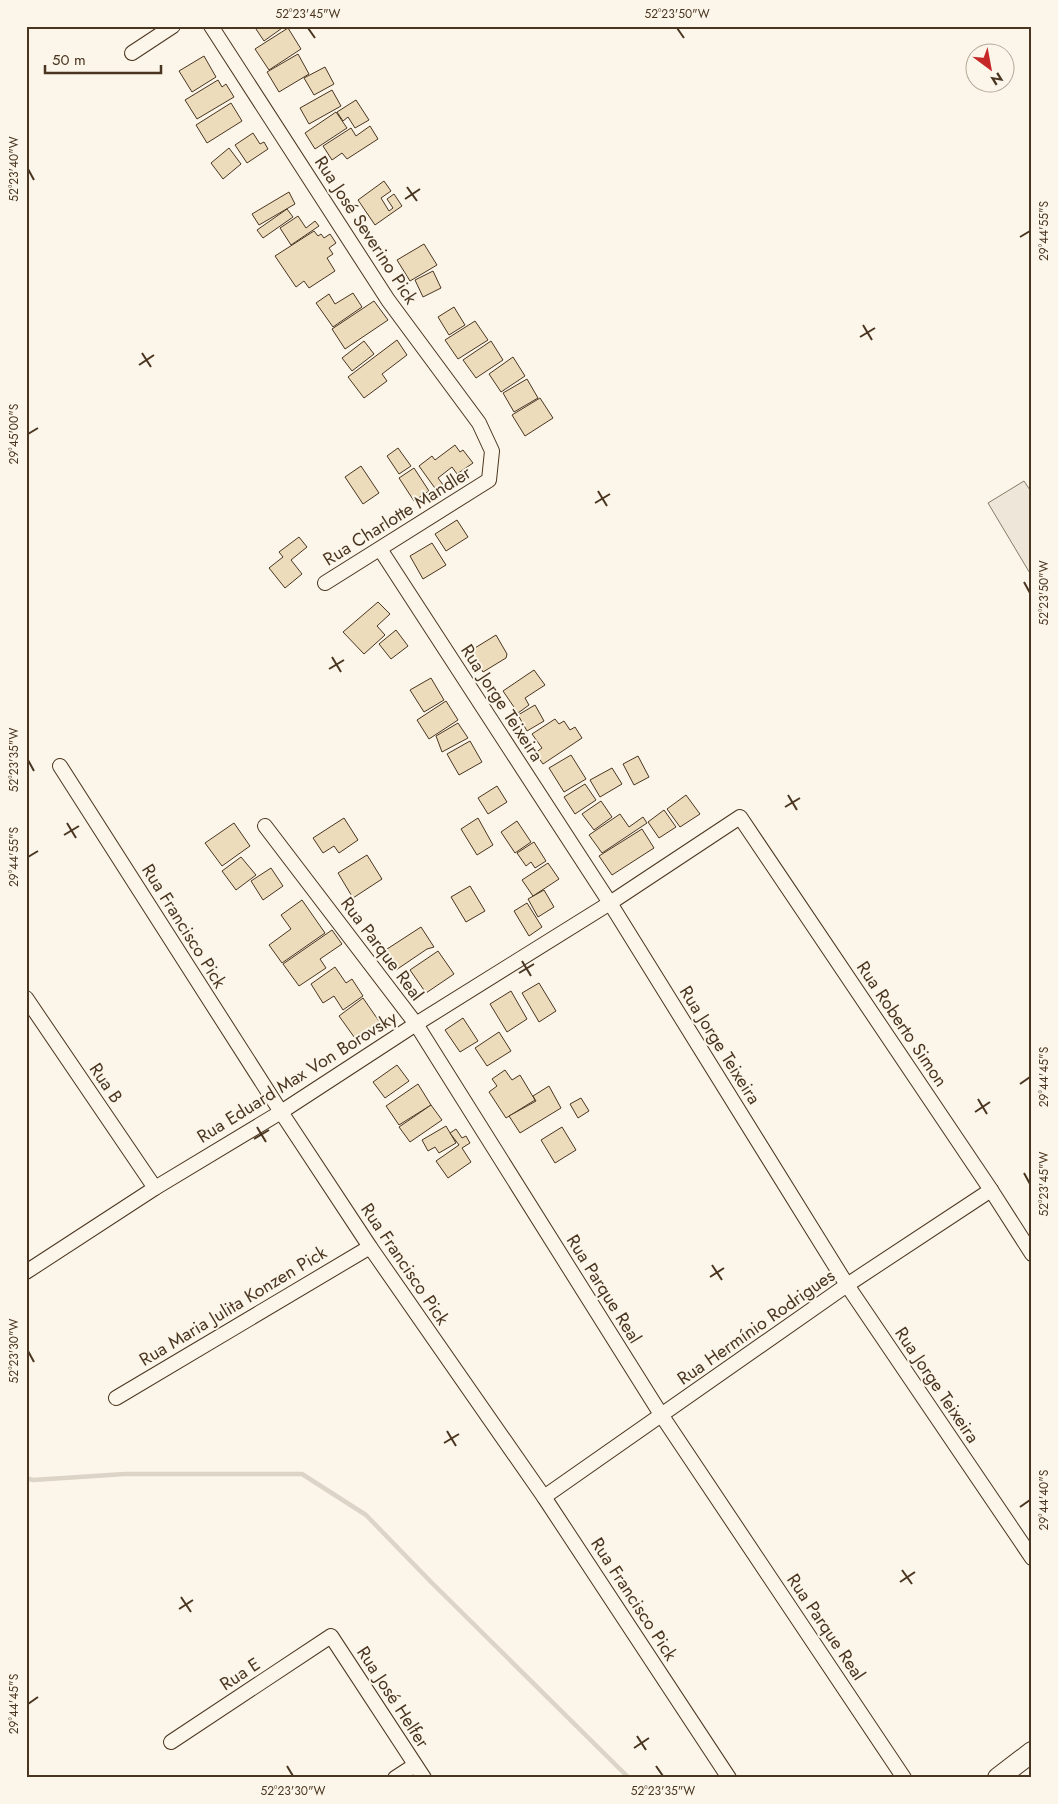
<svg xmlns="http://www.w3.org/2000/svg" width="1058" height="1804" font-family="Jost,sans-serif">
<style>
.green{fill:#ede6d9;stroke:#887966}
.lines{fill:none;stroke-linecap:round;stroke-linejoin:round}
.stream{stroke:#dcd4c6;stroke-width:4.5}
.building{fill:#ecdcbc;stroke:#4a3520}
.minor-casing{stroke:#4a3520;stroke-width:16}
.secondary-casing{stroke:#4a3520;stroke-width:22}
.minor{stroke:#fbf6e9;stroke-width:14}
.secondary{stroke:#fbf6e9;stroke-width:20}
.ticks{fill:none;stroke:#4a3520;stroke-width:2}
.labels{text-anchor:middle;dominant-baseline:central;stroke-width:4;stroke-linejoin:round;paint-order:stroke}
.street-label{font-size:18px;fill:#4a3520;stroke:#fbf6e9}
.neatline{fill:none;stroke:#4a3520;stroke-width:2}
.ticks-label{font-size:12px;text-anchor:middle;fill:#4a3520}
</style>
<rect width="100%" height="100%" fill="#fbf6e9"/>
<path class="green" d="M1024 481 1032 493 1031 575 988 503Z"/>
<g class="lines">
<path class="stream" d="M26 1478 33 1480 125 1474H302L366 1515 431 1582 629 1778"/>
</g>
<g class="building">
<path d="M254 26H285L264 41Z"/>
<path d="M288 28 301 49 269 70 255 49Z"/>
<path d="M298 54 309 74 279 92 267 72Z"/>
<path d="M204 56 216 77 192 92 179 71Z"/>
<path d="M325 67 334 84 314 95 304 78Z"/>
<path d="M218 80 222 87 226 84 234 97 197 119 185 100Z"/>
<path d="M332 90 341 106 309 124 300 108Z"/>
<path d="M356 100 369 120 355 128 348 117 343 121 337 112Z"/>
<path d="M231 103 242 121 207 143 196 125Z"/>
<path d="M336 112 347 128 315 149 305 133Z"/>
<path d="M370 126 378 139 347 159 342 153 332 160 323 146 351 128 356 136Z"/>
<path d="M253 133 260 144 264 142 268 149 247 163 235 145Z"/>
<path d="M229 148 241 164 223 179 211 163Z"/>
<path d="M384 181 391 191 381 198 389 211 393 208 387 199 394 194 402 206 375 225 358 200Z"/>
<path d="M289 192 295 204 259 225 252 214Z"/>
<path d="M287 209 293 217 263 238 257 230Z"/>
<path d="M298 216 306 228 315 221 319 226 291 245 280 228Z"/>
<path d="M314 231 318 236 321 234 324 238 330 234 336 243 329 248 333 254 327 258 335 271 309 288 304 281 296 287 275 256Z"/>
<path d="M424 244 437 265 410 281 397 260Z"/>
<path d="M433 271 441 288 423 297 415 280Z"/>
<path d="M353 293 362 307 333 327 316 303 329 294 335 304Z"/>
<path d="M374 301 388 320 345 349 332 329Z"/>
<path d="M454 307 465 325 449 335 438 317Z"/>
<path d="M475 321 488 340 458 359 445 340Z"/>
<path d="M397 340 407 355 382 374 387 381 364 398 348 377Z"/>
<path d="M364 341 374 354 352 371 342 358Z"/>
<path d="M491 341 503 360 476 378 463 360Z"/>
<path d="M513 357 525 376 501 392 489 374Z"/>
<path d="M527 379 538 398 514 412 503 393Z"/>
<path d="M540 398 553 418 525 436 512 415Z"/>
<path d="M455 445 460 452 463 450 473 463 457 474 452 467 438 478 444 486 437 491 419 466 432 456 435 460Z"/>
<path d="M398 448 411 466 399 474 387 456Z"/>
<path d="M361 466 379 493 363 504 345 477Z"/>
<path d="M414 468 429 491 414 501 399 478Z"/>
<path d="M457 520 468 537 446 551 435 534Z"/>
<path d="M299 537 307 547 291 560 302 574 285 588 269 568 283 557 279 552Z"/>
<path d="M432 543 446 565 423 579 410 556Z"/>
<path d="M378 602 390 614 377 626 385 635 364 654 343 632Z"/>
<path d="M396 630 408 646 391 659 379 644Z"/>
<path d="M496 635 507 654 506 658 483 672 470 651Z"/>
<path d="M534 670 545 685 525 698 529 705 518 713 503 691Z"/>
<path d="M431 678 444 700 424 712 410 690Z"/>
<path d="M446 701 458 720 429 739 417 720Z"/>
<path d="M535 705 544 721 527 731 518 715Z"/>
<path d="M555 719 559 724 564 721 570 730 575 727 582 738 543 764 535 753 542 748 532 734Z"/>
<path d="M458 723 468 738 442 752 436 736Z"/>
<path d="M470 741 482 762 459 775 447 754Z"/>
<path d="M571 755 586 779 564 792 549 768Z"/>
<path d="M638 756 649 777 634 785 623 764Z"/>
<path d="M612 768 622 784 600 797 590 780Z"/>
<path d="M585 784 596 800 575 814 564 797Z"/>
<path d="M497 786 507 802 488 814 478 798Z"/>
<path d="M686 795 700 814 680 827 667 809Z"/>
<path d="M601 801 612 817 594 830 582 814Z"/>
<path d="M664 810 676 827 659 838 648 822Z"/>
<path d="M620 814 629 827 643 817 647 823 602 853 589 835Z"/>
<path d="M344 818 358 840 339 853 334 846 323 853 313 838Z"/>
<path d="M478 818 493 845 477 855 461 829Z"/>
<path d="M517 821 531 842 515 853 501 832Z"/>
<path d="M234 823 250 846 222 866 205 843Z"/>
<path d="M642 829 654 848 612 875 599 856Z"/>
<path d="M534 842 546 861 535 868 531 862 526 866 517 853Z"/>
<path d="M367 855 382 879 353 898 338 873Z"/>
<path d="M241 857 256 875 236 890 222 871Z"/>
<path d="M548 863 559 879 533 896 522 880Z"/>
<path d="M271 868 283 886 263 900 251 881Z"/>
<path d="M470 886 485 911 466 922 451 897Z"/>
<path d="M544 890 554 907 538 917 528 899Z"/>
<path d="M302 900 325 933 282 963 269 945 291 929 281 915Z"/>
<path d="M527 903 542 927 529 936 514 911Z"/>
<path d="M421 927 434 947 427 949 396 970 384 951Z"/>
<path d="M332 930 342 944 320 959 326 968 299 986 283 964Z"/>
<path d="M438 951 454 974 426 993 410 970Z"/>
<path d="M335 967 346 983 352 979 363 996 343 1010 334 996 323 1003 311 984Z"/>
<path d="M539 983 556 1011 539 1022 522 993Z"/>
<path d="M511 991 527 1019 507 1032 490 1004Z"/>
<path d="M363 998 381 1024 357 1041 339 1016Z"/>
<path d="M463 1018 478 1041 460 1052 445 1030Z"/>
<path d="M499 1032 511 1051 487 1066 475 1048Z"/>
<path d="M397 1065 409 1081 385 1098 373 1082Z"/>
<path d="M505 1070 512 1080 520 1075 535 1100 506 1118 489 1092 497 1086 492 1079Z"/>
<path d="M418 1084 431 1105 399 1125 386 1106Z"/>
<path d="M549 1086 561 1108 520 1133 509 1116 536 1101 533 1096Z"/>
<path d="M581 1098 589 1111 578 1118 570 1104Z"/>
<path d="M431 1105 442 1120 410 1142 399 1127Z"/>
<path d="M446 1126 456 1143 439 1153 435 1147 428 1151 422 1140Z"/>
<path d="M562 1127 576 1150 555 1163 541 1140Z"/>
<path d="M456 1129 462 1138 466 1136 470 1143 462 1148 471 1162 448 1178 436 1161 459 1145 450 1133Z"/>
</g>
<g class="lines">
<defs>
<g id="minor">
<path d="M211 26 388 300 479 423 492 451 489 480 325 583"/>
<path d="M132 53 173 26"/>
<path d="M380 549 610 903 847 1285 1032 1558"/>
<path d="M60 766 281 1112 370 1247 544 1497 729 1778"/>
<path d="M265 826 416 1024 662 1416 904 1778"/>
<path d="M26 998 155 1188"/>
<path d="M26 1272 155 1188 281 1112 416 1024 610 903 740 817 991 1190 1032 1254"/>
<path d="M116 1398 370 1247"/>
<path d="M544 1497 847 1285 991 1190"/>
<path d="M171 1742 331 1636 424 1778"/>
<path d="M395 1778 415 1765"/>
</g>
<path id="secondary" d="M998 1778 1032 1752"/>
</defs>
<use href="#minor" class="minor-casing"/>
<use href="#secondary" class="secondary-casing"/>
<use href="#minor" class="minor"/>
<use href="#secondary" class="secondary"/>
</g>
<path class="ticks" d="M308 28 315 38M677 28 684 38M28 169 34 180M407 187 417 201M405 199 420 189M1020 237 1030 231M863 325 872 340M860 337 875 328M142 353 151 367M139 365 154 355M28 434 38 428M598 491 607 506M595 503 610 494M1024 582 1030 593M332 657 341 672M329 669 344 660M28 760 34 771M788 795 797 810M785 807 800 798M67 823 76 838M64 835 79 826M28 857 38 851M522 961 531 976M519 973 534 964M1020 1084 1030 1077M978 1099 987 1114M975 1112 990 1102M257 1127 266 1142M254 1139 269 1130M1024 1173 1030 1184M712 1265 722 1280M710 1277 724 1268M28 1351 34 1362M447 1431 456 1446M444 1443 459 1434M1020 1507 1030 1500M902 1570 912 1584M900 1582 915 1572M181 1597 191 1612M179 1609 193 1600M28 1704 38 1697M637 1736 646 1750M634 1748 649 1738M287 1766 293 1776M656 1766 663 1776"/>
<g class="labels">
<g class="street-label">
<text transform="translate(366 230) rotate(57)">Rua José Severino Pick</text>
<text transform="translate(397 516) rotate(-32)">Rua Charlotte Mandler</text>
<text transform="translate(502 703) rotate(57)">Rua Jorge Teixeira</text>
<text transform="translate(184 926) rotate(58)">Rua Francisco Pick</text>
<text transform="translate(382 949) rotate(53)">Rua Parque Real</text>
<text transform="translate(902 1024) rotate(56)">Rua Roberto Simon</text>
<text transform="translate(720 1045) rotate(58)">Rua Jorge Teixeira</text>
<text transform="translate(297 1077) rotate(-32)">Rua Eduard Max Von Borovsky</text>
<text transform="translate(106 1083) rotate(56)">Rua B</text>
<text transform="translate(405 1264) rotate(56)">Rua Francisco Pick</text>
<text transform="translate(604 1289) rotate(58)">Rua Parque Real</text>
<text transform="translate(233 1306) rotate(-31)">Rua Maria Julita Konzen Pick</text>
<text transform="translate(756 1327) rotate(-35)">Rua Hermínio Rodrigues</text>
<text transform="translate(937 1385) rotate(56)">Rua Jorge Teixeira</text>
<text transform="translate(634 1599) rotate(57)">Rua Francisco Pick</text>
<text transform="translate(826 1627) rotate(56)">Rua Parque Real</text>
<text transform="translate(240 1674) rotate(-33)">Rua E</text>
<text transform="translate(393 1697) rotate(57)">Rua José Helfer</text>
</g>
</g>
<rect width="1058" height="1804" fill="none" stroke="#fbf6e9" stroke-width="55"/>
<g transform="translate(990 68) rotate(148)"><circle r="24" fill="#fbf6e9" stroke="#b4a999"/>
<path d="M0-4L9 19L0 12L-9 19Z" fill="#c62828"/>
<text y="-8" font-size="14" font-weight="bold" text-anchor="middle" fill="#4a3520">N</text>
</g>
<path d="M45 65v8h116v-8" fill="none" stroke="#4a3520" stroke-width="2.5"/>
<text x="52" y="65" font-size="15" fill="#4a3520" stroke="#fbf6e9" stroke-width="4" paint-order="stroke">50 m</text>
<rect x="28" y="28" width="1002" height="1748" class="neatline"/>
<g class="ticks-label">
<text x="308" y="18">52°23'45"W</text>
<text x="677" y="18">52°23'50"W</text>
<text transform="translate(14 169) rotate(-90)" y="4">52°23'40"W</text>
<text transform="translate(1044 231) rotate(-90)" y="4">29°44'55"S</text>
<text transform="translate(14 434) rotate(-90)" y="4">29°45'00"S</text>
<text transform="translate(1044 593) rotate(-90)" y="4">52°23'50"W</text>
<text transform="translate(14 760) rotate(-90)" y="4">52°23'35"W</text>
<text transform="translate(14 857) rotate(-90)" y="4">29°44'55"S</text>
<text transform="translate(1044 1077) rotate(-90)" y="4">29°44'45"S</text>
<text transform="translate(1044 1184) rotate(-90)" y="4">52°23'45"W</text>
<text transform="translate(14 1351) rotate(-90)" y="4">52°23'30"W</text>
<text transform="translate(1044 1500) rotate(-90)" y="4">29°44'40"S</text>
<text transform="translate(14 1704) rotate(-90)" y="4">29°44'45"S</text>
<text x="293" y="1795">52°23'30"W</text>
<text x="663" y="1795">52°23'35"W</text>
</g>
</svg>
